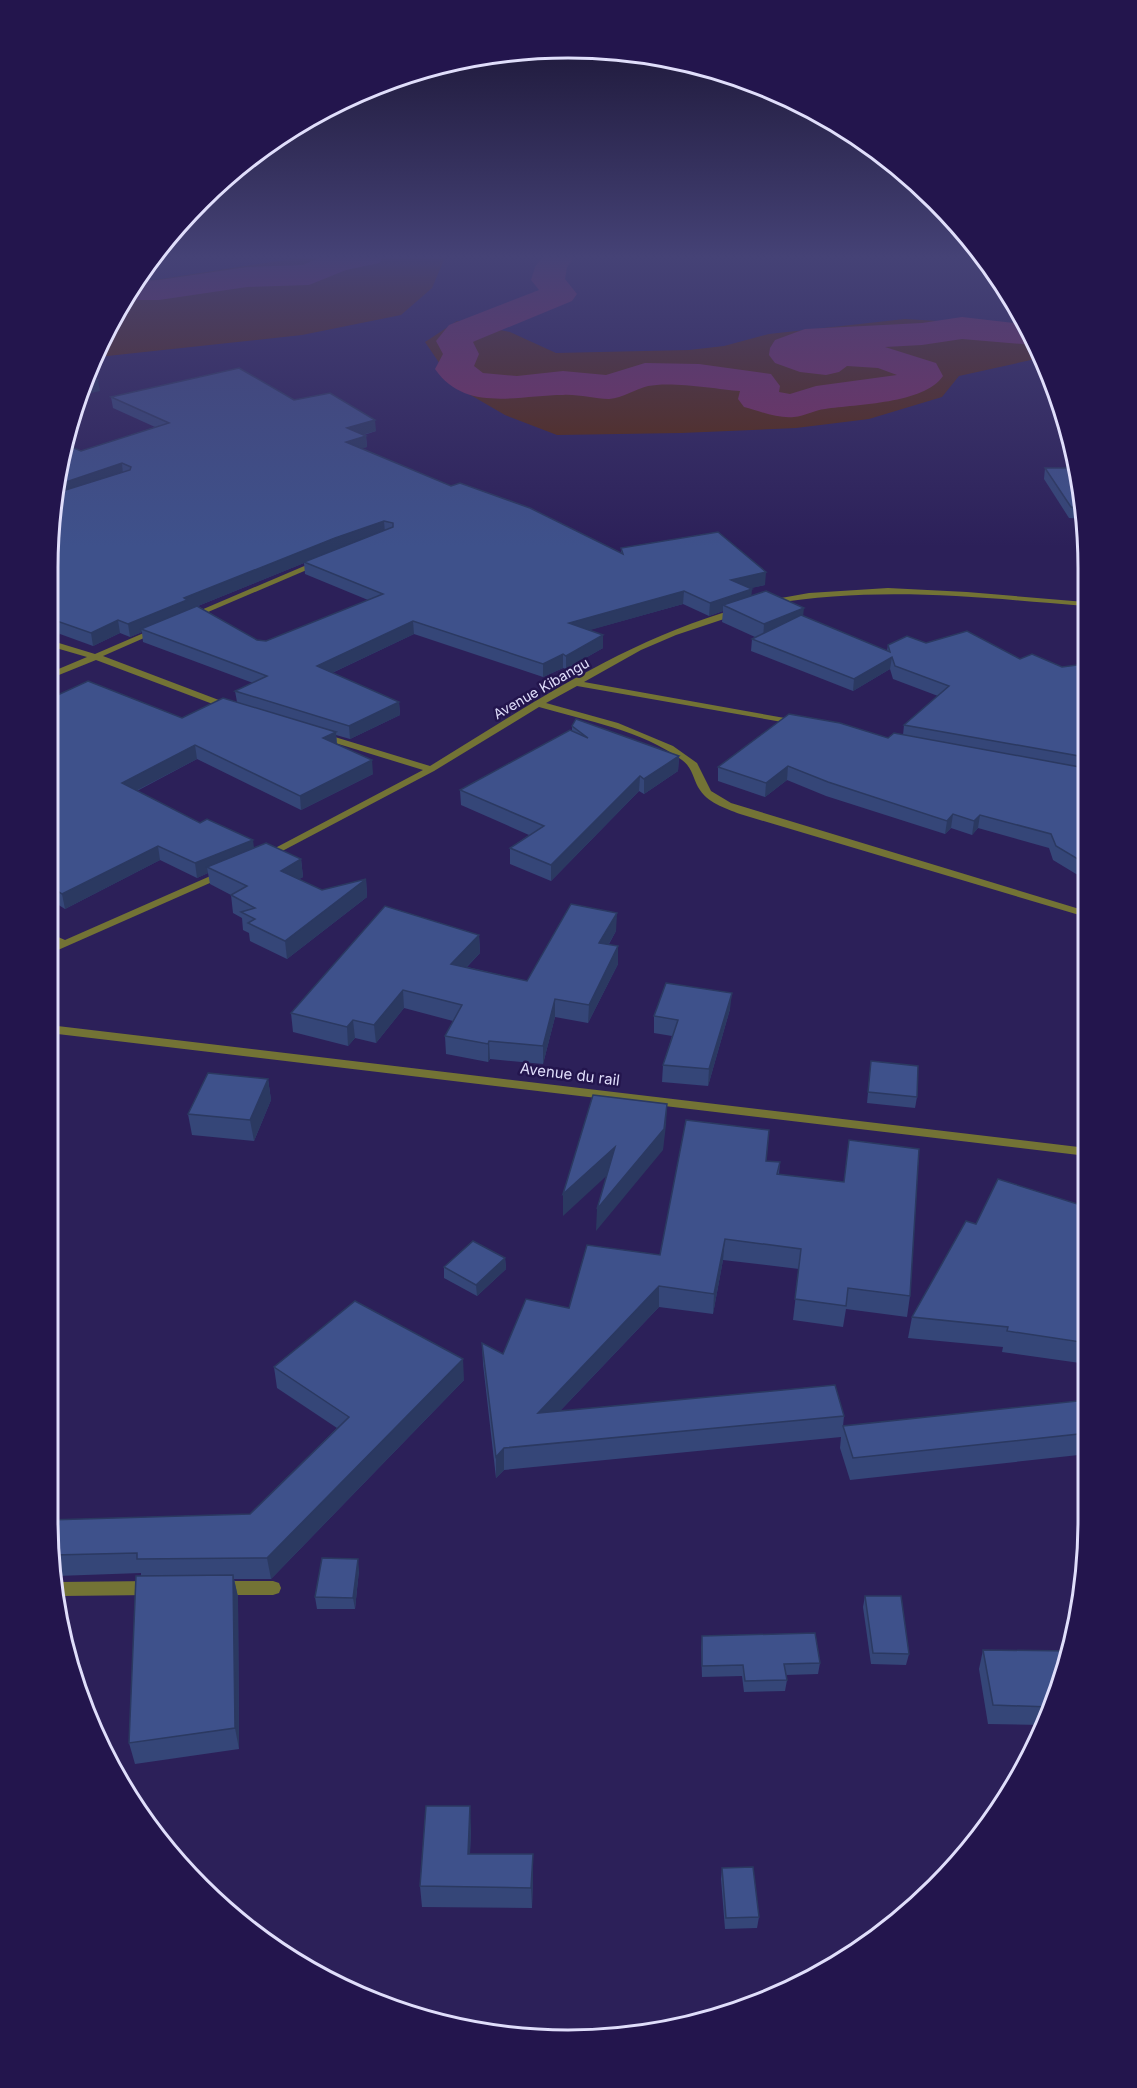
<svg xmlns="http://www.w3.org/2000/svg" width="1137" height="2088" font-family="Inter,sans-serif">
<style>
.green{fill:#592706}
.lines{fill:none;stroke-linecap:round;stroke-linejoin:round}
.river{fill:#822e5e;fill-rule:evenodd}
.minor{fill:#737335;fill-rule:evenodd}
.wall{fill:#354678;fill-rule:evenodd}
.shaded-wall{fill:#2b3961}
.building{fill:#3e518b;stroke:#2b3961;stroke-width:1.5}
.labels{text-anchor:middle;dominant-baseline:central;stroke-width:5;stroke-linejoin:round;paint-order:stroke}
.far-street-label{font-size:14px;fill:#e0defb;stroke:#23154d}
.street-label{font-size:15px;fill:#e0defb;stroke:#23154d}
.rim{fill:none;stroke:#e0defb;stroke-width:3}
</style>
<rect width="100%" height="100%" fill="#2c2059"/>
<g class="green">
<path d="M316 255H446L432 288 401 315 302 335 98 357 118 309 136 283Z"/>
<path d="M905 319 1024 326 1040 358 959 376 942 397 869 419 796 428 681 433 557 435 505 415 455 386 425 342 457 321 510 332 556 353 689 350 724 346 769 334Z"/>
</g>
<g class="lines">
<g class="river">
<path d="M326 255 384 256 379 263 346 270 309 285 247 287 159 300H124L138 281 159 280 247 267 303 265Z"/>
<path d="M544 255H576L567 267 565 279 577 294 572 301 475 341 473 342 479 354 474 366 483 373 517 376 563 371 606 375 645 363 699 364 771 374 780 386 779 392 790 394 816 386 897 375 878 368 847 366 839 372 826 375 800 372 775 363 769 355 770 348 775 340 805 329 922 323 962 317 1023 324 1034 345 962 339 922 345 885 347 936 363 943 376C924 404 857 404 825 409 815 410 805 416 794 417 779 419 759 411 744 407L738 399 740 391C717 389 671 381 648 386 635 389 623 398 609 399 594 399 578 394 563 395 519 395 465 413 435 369L443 354 436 341 449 325 539 290 531 280 535 267Z"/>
</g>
<g class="minor">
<path d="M316 561 323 563 194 618 187 616Z"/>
<path d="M888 588 967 592 1085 602V606C976 597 879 586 770 604L766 602 770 600 809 593Z"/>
<path d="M736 609 740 612 739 614 676 635 641 650 584 682 796 720 801 723 799 725 577 686 546 703 618 723 673 746 697 763 711 791 731 803 1086 911V917L740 814C725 808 707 803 698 787 693 778 692 767 682 760 641 730 587 721 539 707L434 771 269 858H261L260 856 423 770 319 738V734H325L430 766C528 706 625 640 736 609Z"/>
<path d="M153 629 160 631 103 656 232 705V709H226L96 660 49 679V673L87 657 49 646V640L95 654Z"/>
<path d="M224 870 229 873 228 875 49 954V947L56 944 49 940V933L65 940Z"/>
<path d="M49 1025 1087 1148V1156L49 1033Z"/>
<path d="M152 1581 158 1583 160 1588 158 1593 152 1595 61 1596 58 1582Z"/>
<path d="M221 1581H273L279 1583 281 1588 279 1593 273 1595H221L215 1593 213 1588 215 1583Z"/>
</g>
</g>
<g class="wall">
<path d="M111 397 294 400 376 431 364 435 366 436 367 447 361 448 451 486 621 553V548L765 585 750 588 751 596 803 616 887 651 888 645 926 643 1020 659 1062 667 1085 664 1086 880 1053 860 1049 848 978 828 972 835 951 828 945 834 826 796 787 780 765 797 718 781V767L888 738 903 735 904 725 938 696 893 679 890 669 853 691 751 651 752 639 755 637 722 622 723 611 709 616 683 604 589 630 603 635V648L566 669 563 668 543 677 414 634 332 673 399 702 400 715 350 739 336 735 337 745 373 774 301 810 197 759 137 791 200 823 254 848 301 859 303 877 299 879 322 890 366 879 367 897 287 959 250 941 249 933 243 930 242 918 233 913 231 895 210 884 208 873 197 878 160 860 65 909 49 899V699L182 718 237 702 235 691 253 683 143 642 142 632 130 637 120 633 93 646 60 634 49 638 81 451 155 427 113 408ZM304 563 305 574 368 600 266 641 257 640 198 606Z"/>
<path d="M1045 468 1085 501V519L1069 518 1044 479Z"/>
<path d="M572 726 679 756 678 771 644 794 639 791 551 881 510 864V848L529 835 461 805 460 790 572 731Z"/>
<path d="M616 931 609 944 618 964 588 1023 555 1017 543 1064 490 1059 488 1062 446 1054 445 1036 453 1021 404 1008 376 1043 355 1038 348 1046 293 1032 291 1013 479 935 480 953 467 967 527 981Z"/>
<path d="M730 1009 708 1086 662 1082 663 1065 672 1036 654 1033V1016Z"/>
<path d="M871 1061 917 1097 915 1108 867 1103Z"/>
<path d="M268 1079 271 1100 254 1141 192 1135 188 1114Z"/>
<path d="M766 1161 780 1162 779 1174 910 1296 907 1317 846 1309 843 1327 793 1320 799 1269 723 1260 713 1314 659 1307 560 1411 844 1416 843 1426 1087 1400 1088 1454 850 1480 840 1448 841 1437 504 1470 496 1478 483 1364 482 1343 503 1354 569 1308 660 1255Z"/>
<path d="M1087 1174V1195L1085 1182Z"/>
<path d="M1087 1207V1364L1002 1352 1003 1347 908 1338 912 1317 976 1224Z"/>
<path d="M505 1258 506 1269 477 1296 444 1278V1267Z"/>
<path d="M274 1367 464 1380 271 1579H234L238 1597 239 1749 135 1764 129 1743 141 1576V1573L57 1576 48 1520 250 1514 337 1428 277 1388Z"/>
<path d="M359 1570 355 1609H317L315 1597Z"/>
<path d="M865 1596 909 1654 906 1665 871 1664 863 1607Z"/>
<path d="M702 1636 820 1663 818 1674 786 1675 787 1680 785 1691 744 1692 742 1676 702 1677 701 1648Z"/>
<path d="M983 1650 1071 1655 1042 1725 988 1724 979 1669Z"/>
<path d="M471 1827 470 1854 533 1875 532 1908 422 1907 420 1886Z"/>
<path d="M722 1868 759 1917 757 1928 725 1929 721 1879Z"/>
</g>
<g class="shaded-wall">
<path d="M98 380 100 391 82 395 87 383Z"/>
<path d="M375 420 376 431 347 439V428Z"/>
<path d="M366 436 367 447 346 453V442Z"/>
<path d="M122 463 123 475 55 498 57 485Z"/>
<path d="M384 521 385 533 336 550 141 629 142 632 130 637 128 624 184 598 335 538Z"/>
<path d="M766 572 765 585 730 593 731 580Z"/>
<path d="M752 589 751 602 723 605V611L709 616 710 603Z"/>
<path d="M684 591 683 604 569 636V623Z"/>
<path d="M804 608 802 625 763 641 764 624Z"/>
<path d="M118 620 120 633 93 646 91 633Z"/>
<path d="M57 621 60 634 49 638V624Z"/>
<path d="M413 621 414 634 319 679 317 666Z"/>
<path d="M603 635V648L566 669V656Z"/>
<path d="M563 654V668L543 677V664Z"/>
<path d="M892 657 890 669 853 691 854 679Z"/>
<path d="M399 702 400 715 350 739 349 726Z"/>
<path d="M336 732 337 746 323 738Z"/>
<path d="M195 745 197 759 124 797 122 783Z"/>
<path d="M679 756 678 771 644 794V779Z"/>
<path d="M372 760 373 774 301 810 300 796Z"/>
<path d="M788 766 787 780 765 797 766 783Z"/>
<path d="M640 776 639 791 551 881V865Z"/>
<path d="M953 814 951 828 945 834 947 821Z"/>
<path d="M980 815 978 828 972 835 974 821Z"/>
<path d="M253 840 255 855 207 867 208 873 197 878 195 863Z"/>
<path d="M158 846 160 860 65 909 62 894Z"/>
<path d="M301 859 303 877 283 888 281 871Z"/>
<path d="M366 879 367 897 287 959 285 941Z"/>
<path d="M617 913 616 931 599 961V943Z"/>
<path d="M479 935 480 953 452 982 451 964Z"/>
<path d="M618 946V964L588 1023 589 1005Z"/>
<path d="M403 990 404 1008 376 1043 374 1025Z"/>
<path d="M732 993 730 1009 708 1086 709 1069Z"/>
<path d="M555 999V1017L543 1064V1046Z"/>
<path d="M353 1020 355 1038 348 1046 347 1027Z"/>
<path d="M489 1041 490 1059 488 1062V1044Z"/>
<path d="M268 1079 271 1100 254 1141 250 1120Z"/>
<path d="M667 1104 666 1125 663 1150 596 1231 597 1209Z"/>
<path d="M615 1147 614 1169 563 1216V1194Z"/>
<path d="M725 1239 723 1260 713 1314 714 1294Z"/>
<path d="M505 1258 506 1269 477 1296 476 1285Z"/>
<path d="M659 1286V1307L538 1434V1413Z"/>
<path d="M463 1359 464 1380 271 1579 267 1558Z"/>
<path d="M504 1448V1470L496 1478V1457Z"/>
<path d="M358 1559 359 1570 355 1609 353 1598Z"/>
<path d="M233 1575 238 1597 239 1749 235 1728Z"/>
<path d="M470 1806 471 1827 469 1875 468 1854Z"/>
<path d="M533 1854V1875L532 1908 531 1888Z"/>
</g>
<g class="building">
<path d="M239 368 294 400 330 393 375 420 347 428 366 436 346 442 451 486 460 483 530 508 623 554 621 548 718 532 766 572 731 580 752 589 710 603 684 591 569 623 603 635 566 656 563 654 543 664 413 621 317 666 399 702 349 726 235 691 267 676 141 629 197 606 257 640 266 641 383 594 304 562 393 527V523L384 521 335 538 184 598 187 600 128 624 118 620 91 633 57 621 49 624V535L56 493 130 470 131 467 122 463 57 485 64 444 81 451 169 423 111 397Z"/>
<path d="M90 376 98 380 87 383Z"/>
<path d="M1045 468H1077L1085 501V508L1071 507Z"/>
<path d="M766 591 804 608 764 624 723 605Z"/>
<path d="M801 615 890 652 888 645 907 636 926 643 967 631 1020 659 1032 654 1062 667 1085 664V757L904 725 949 686 895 666 892 657 854 679 752 639Z"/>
<path d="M88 681 182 718 223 698 336 732 323 738 372 760 300 796 195 745 122 783 200 823 207 819 253 840 195 863 158 846 62 894 49 886V699Z"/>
<path d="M789 714 840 723 888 738 894 733 1085 768 1086 864 1056 846 1051 834 980 815 974 821 953 814 947 821 828 782 788 766 766 783 718 767Z"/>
<path d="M576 719 679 756 644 779 640 776 551 865 510 848 544 826 460 790 570 730 588 738 572 726Z"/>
<path d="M266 843 301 859 281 871 322 890 366 879 285 941 248 923 255 919 241 912 255 908 231 895 247 886 207 867Z"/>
<path d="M571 904 617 913 599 943 618 946 589 1005 555 999 543 1046 489 1041 488 1044 445 1036 462 1005 403 990 374 1025 353 1020 347 1027 291 1013 385 906 479 935 451 964 527 981Z"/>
<path d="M666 983 732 993 709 1069 663 1065 678 1020 654 1016Z"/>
<path d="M871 1061 918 1066 917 1097 868 1092Z"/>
<path d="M208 1073 268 1079 250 1120 188 1114Z"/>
<path d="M593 1095 667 1104 664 1129 597 1209 615 1147 563 1194Z"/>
<path d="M686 1120 769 1130 766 1161 780 1162 777 1174 844 1182 849 1140 919 1149 910 1296 848 1288 846 1306 795 1299 801 1249 725 1239 714 1294 659 1286 538 1413 835 1385 844 1416 504 1448 496 1457 482 1343 503 1354 526 1299 569 1308 587 1245 660 1255Z"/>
<path d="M998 1179 1087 1207V1343L1007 1331 1008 1327 912 1317 966 1221 976 1224Z"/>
<path d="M473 1241 505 1258 476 1285 444 1267Z"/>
<path d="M355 1301 463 1359 267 1558 137 1559V1553L54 1555 48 1520 250 1514 349 1417 274 1367Z"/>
<path d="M1087 1400 1088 1433 853 1458 843 1426Z"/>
<path d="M322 1558 358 1559 353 1598 315 1597Z"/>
<path d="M233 1575 235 1728 129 1743 136 1576Z"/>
<path d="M865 1596H901L909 1654 873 1653Z"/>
<path d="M815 1633 820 1663 784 1664 787 1680 745 1681 743 1665 702 1666V1636Z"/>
<path d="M983 1650 1072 1651 1050 1707 993 1705Z"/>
<path d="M426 1806H470L468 1854H533L531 1888 420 1886Z"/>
<path d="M753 1867 759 1917 726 1918 722 1868Z"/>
</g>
<linearGradient id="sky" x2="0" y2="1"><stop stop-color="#181231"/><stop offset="0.47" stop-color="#454276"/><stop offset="1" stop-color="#454276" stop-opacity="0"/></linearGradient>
<rect width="1137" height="547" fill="url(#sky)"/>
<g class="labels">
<g class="far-street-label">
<text transform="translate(541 688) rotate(-30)">Avenue Kibangu</text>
</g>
<g class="street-label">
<text transform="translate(570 1074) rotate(7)">Avenue du rail</text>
</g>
</g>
<path d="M0 0H1137V2088H0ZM568 58H568A510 510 0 0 1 1078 568V1520A510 510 0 0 1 568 2030H568A510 510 0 0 1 58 1520V568A510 510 0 0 1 568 58Z" fill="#23154d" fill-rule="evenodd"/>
<path class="rim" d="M568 58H568A510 510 0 0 1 1078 568V1520A510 510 0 0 1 568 2030H568A510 510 0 0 1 58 1520V568A510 510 0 0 1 568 58Z"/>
</svg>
